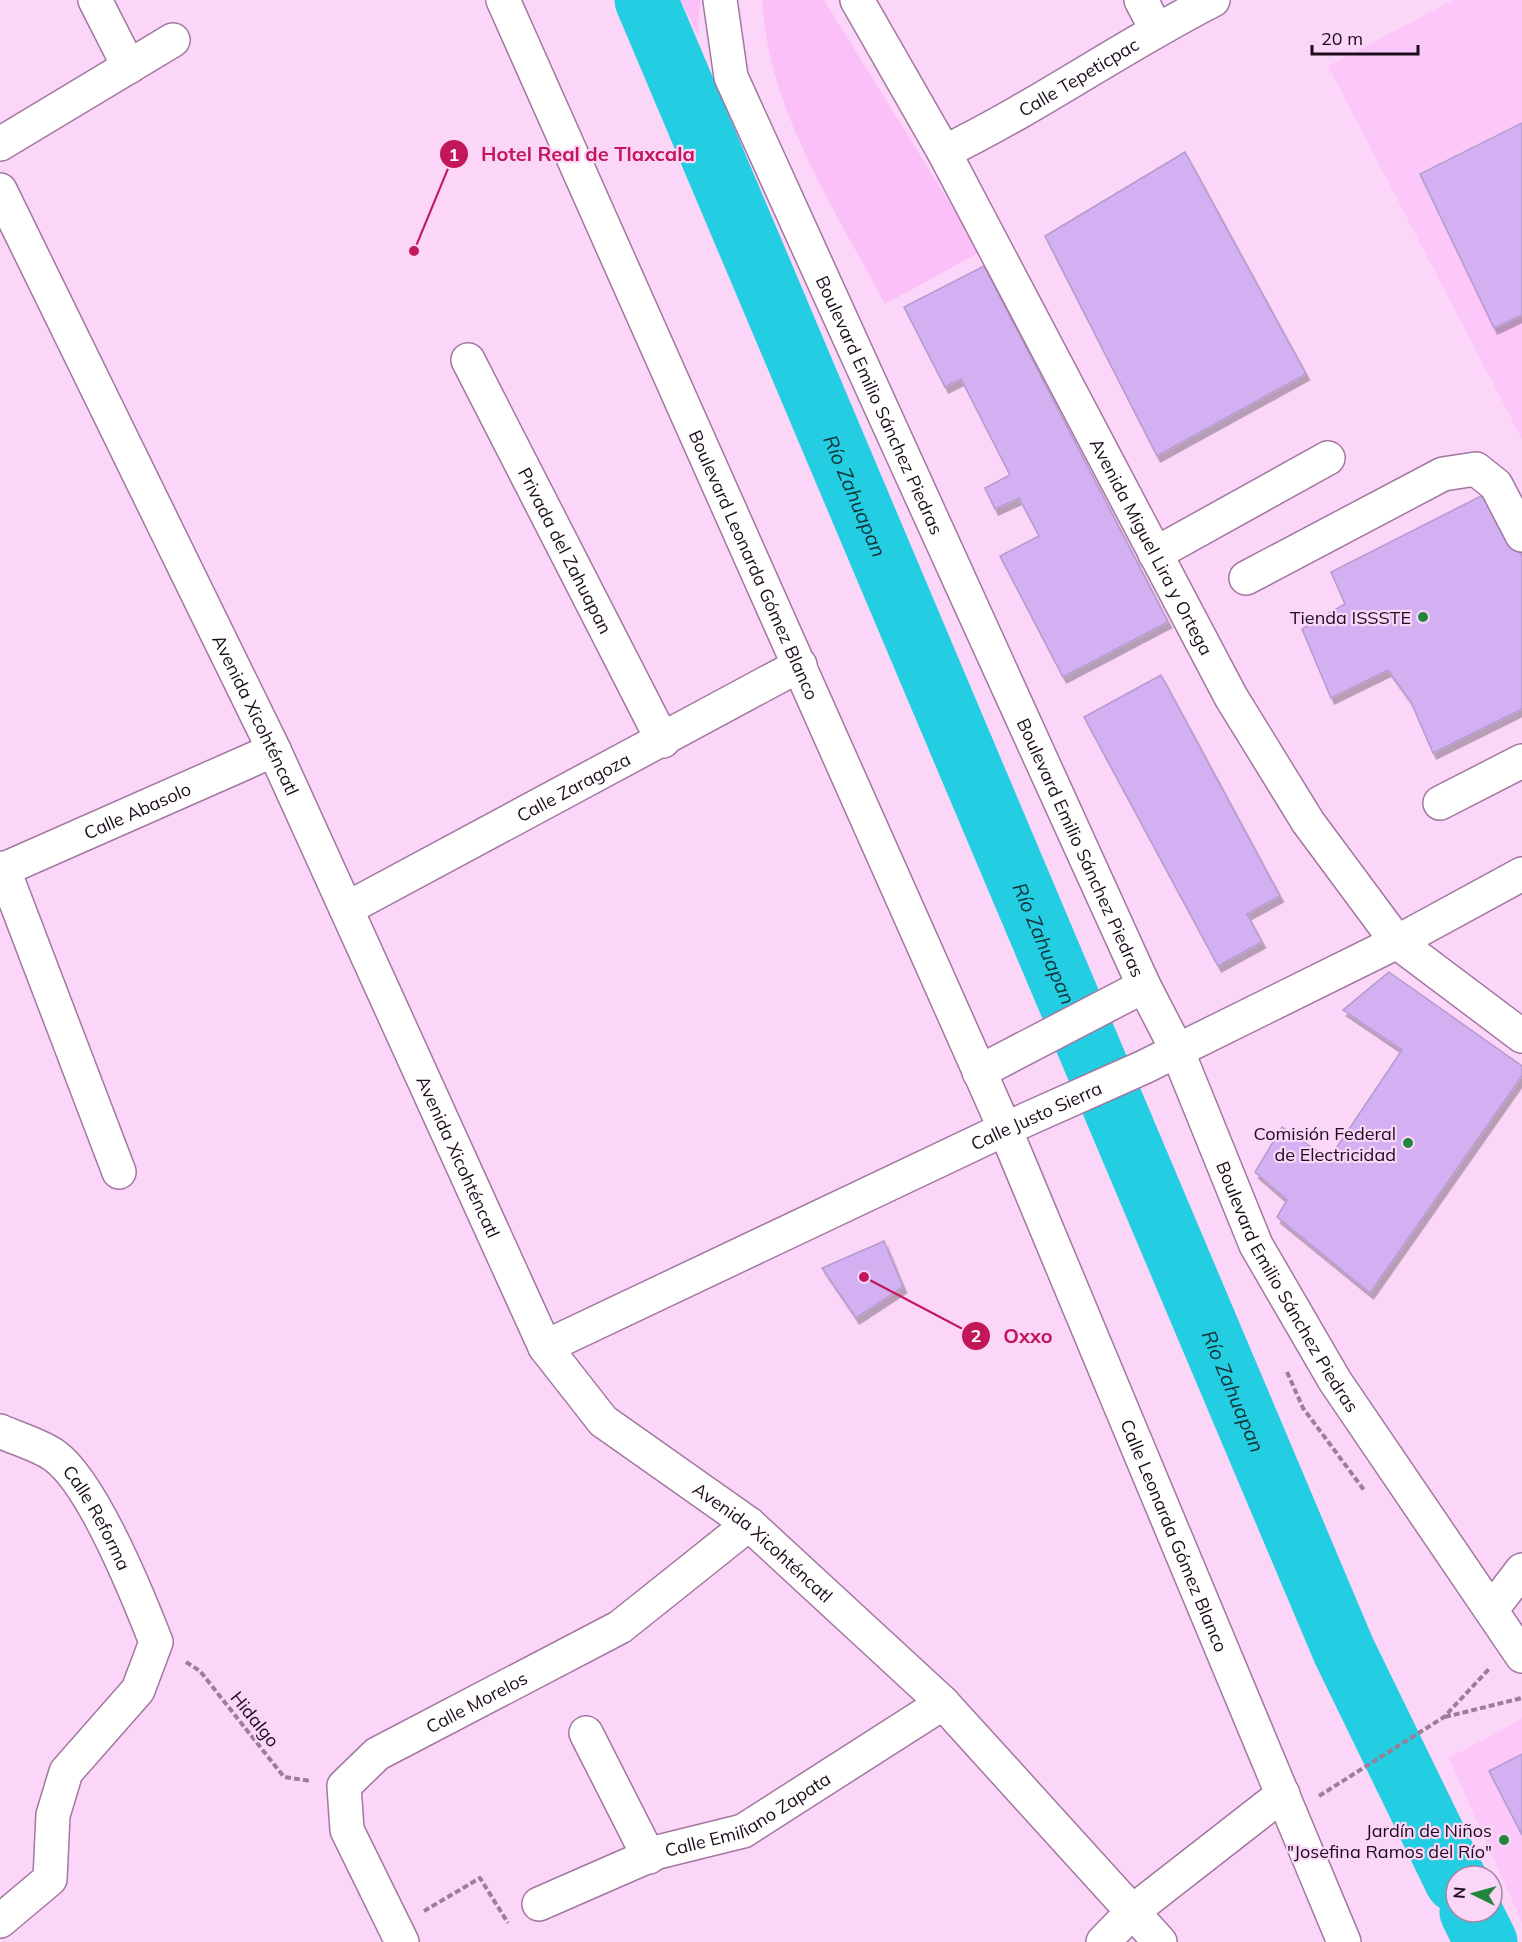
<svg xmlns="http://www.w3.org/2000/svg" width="1522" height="1942" font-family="Mulish,sans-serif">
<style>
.built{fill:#fbc8f9}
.green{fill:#fac0f7}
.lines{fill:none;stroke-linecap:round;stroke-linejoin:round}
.river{stroke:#23cde2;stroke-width:63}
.building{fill:#d2b0f1;stroke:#b59bcd;stroke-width:1.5;filter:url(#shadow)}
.minor-casing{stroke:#a278a0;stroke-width:36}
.path{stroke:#9b7f99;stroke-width:4;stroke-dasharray:6 3;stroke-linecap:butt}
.minor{stroke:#fff;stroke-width:33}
.poi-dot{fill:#1f863b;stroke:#fbd6f8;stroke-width:2}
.labels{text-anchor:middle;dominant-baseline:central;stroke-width:4.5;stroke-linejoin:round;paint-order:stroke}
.street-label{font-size:18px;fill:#1c0d1c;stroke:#fbd6f8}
.poi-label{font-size:18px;fill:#1c0d1c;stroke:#fbd6f8;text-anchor:end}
.water-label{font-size:20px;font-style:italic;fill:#133337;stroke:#fbd6f8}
.leader{fill:none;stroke:#c2185b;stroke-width:2}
.callout-dot{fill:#c2185b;stroke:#fbd6f8;stroke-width:2}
.mark-label{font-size:18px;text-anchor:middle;font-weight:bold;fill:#fff}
.callout-label{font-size:20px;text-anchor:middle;font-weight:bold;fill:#c2185b;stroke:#fbd6f8;stroke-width:4.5;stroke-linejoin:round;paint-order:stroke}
</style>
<defs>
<filter id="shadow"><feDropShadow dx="3.5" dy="6" stdDeviation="0" flood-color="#0004"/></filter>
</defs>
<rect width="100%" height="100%" fill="#fbd6f8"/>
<g class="built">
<path d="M1453 0H1522V439L1328 66Z"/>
<path d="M1522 1719V1923L1449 1758Z"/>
</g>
<g class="green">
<path d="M681 0H700L698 36Z"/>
<path d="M762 0H824L980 252 885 304C835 209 768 110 762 0Z"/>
</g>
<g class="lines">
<g class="river">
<path id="s1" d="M646 0 1344 1651 1456 1881"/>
<path d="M1471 1912 1486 1942"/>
</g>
</g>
<g class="building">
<path d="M1522 123V315L1494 328 1420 174Z"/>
<path d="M1185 152 1306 374 1157 456 1045 236Z"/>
<path d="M984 266 1168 622 1063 677 1000 556 1039 536 1019 498 995 509 985 488 1010 475 961 379 945 387 904 307Z"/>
<path d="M1491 491 1522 556V709L1433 753 1411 702 1388 670 1331 698 1302 629 1345 604 1331 572Z"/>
<path d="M1161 675 1280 896 1247 914 1262 942 1218 966 1084 717Z"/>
<path d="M1389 972 1522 1066V1076L1370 1293 1277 1217 1287 1200 1255 1172 1282 1127 1329 1159 1402 1050 1343 1010Z"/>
<path d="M884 1241 903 1287 856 1318 822 1268Z"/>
<path d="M1522 1754V1835L1489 1771Z"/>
</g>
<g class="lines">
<defs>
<g id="minor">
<path d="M95 0 129 67"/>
<path id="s2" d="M503 0 1005 1129 1344 1942"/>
<path id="s3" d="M720 0 731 77 1144 986 1177 1050 1256 1245 1335 1381 1522 1656"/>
<path id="s4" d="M857 0 944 152 1231 697 1308 822 1397 942 1522 1036"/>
<path d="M1141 0 1156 29"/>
<path d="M0 144 173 40"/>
<path id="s5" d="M944 152C1037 107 1121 47 1213 0"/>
<path id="s6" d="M0 190 274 750 545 1347 603 1421 749 1524 943 1703 1160 1942"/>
<path id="s7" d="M468 360 663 741"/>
<path d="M1155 554 1328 458"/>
<path d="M1246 578 1443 474 1476 469 1496 485 1522 535"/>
<path d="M1440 803 1522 761"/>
<path d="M3 868 119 1172"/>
<path id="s8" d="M0 871 274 750"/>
<path id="s9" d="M346 909 800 665"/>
<path d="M979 1072 1144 986"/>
<path id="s10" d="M545 1347 1005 1129 1144 1067 1397 942 1522 874"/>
<path id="s11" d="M0 1431C17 1439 40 1445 55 1456 93 1484 138 1596 156 1642L138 1690 66 1772 53 1815 50 1879 0 1921"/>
<path d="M1492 1609 1522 1570"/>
<path d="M586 1733 649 1857"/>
<path id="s12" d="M539 1904 658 1852 743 1831 943 1703"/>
<path id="s13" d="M402 1942 347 1830 344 1786 377 1754 620 1627 749 1524"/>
<path d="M1103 1942 1133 1911 1283 1794"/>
</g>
</defs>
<use href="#minor" class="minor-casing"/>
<g class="path">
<path d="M1287 1372 1303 1408 1364 1490"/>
<path d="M186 1662 200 1671 284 1777 311 1781"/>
<path d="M1445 1717 1522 1698"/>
<path d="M1319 1796 1444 1717 1489 1669"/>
<path d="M424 1911 480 1878 508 1923"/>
</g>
<use href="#minor" class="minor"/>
</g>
<g class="poi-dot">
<circle cx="1423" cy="617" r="6"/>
<circle cx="1408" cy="1143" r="6"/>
<circle cx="1504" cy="1840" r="6"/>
</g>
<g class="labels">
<g class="street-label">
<text stroke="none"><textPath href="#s5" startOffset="154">Calle Tepeticpac</textPath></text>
<text stroke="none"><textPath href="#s3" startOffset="438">Boulevard Emilio Sánchez Piedras</textPath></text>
<text stroke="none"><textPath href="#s4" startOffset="621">Avenida Miguel Lira y Ortega</textPath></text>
<text stroke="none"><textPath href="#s7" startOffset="214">Privada del Zahuapan</textPath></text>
<text stroke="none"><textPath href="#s2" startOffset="618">Boulevard Leonarda Gómez Blanco</textPath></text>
<text stroke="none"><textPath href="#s6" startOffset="584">Avenida Xicohténcatl</textPath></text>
<text stroke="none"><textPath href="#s9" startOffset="258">Calle Zaragoza</textPath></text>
<text stroke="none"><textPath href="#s8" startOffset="150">Calle Abasolo</textPath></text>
<text stroke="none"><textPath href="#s3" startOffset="924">Boulevard Emilio Sánchez Piedras</textPath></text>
<text stroke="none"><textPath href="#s10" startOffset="543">Calle Justo Sierra</textPath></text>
<text stroke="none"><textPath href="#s6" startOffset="1070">Avenida Xicohténcatl</textPath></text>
<text stroke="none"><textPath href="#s3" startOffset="1410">Boulevard Emilio Sánchez Piedras</textPath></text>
<text stroke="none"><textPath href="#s11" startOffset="136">Calle Reforma</textPath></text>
<text stroke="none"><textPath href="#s2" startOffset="1676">Calle Leonarda Gómez Blanco</textPath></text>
<text stroke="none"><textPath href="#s6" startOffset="1574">Avenida Xicohténcatl</textPath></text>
<text stroke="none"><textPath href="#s13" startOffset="327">Calle Morelos</textPath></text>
<text transform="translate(255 1719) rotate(51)">Hidalgo</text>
<text stroke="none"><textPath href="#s12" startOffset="228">Calle Emiliano Zapata</textPath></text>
</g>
<g class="poi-label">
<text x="1411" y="617">Tienda ISSSTE</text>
<text x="1396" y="1133">Comisión Federal<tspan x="1396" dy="21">de Electricidad</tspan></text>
<text x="1492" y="1830">Jardín de Niños<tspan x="1492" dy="21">"Josefina Ramos del Río"</tspan></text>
</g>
<g class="water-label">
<text stroke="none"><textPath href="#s1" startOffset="538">Río Zahuapan</textPath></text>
<text stroke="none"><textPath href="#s1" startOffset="1024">Río Zahuapan</textPath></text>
<text stroke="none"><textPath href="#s1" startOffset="1510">Río Zahuapan</textPath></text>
</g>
</g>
<path class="leader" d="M414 251L454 154M864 1277L976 1336"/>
<g class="callout-dot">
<circle cx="414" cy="251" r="6"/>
<circle cx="864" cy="1277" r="6"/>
<circle cx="454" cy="154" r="15"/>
<circle cx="976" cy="1336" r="15"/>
</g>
<g class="mark-label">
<text x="454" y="161">1</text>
<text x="976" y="1342">2</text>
</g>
<g class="callout-label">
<text x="588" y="161">Hotel Real de Tlaxcala</text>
<text x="1028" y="1343">Oxxo</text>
</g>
<g transform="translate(1474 1894) rotate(275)"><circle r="28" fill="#fbd6f8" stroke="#a286a0" stroke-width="1.5"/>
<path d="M0-4.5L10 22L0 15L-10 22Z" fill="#1f863b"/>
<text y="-9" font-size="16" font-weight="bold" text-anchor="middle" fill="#1c0d1c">N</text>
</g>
<path d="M1312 45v9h106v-9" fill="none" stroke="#1c0d1c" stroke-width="3"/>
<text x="1321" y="45" font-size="18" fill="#1c0d1c" stroke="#fbd6f8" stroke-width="4.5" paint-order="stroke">20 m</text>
</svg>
